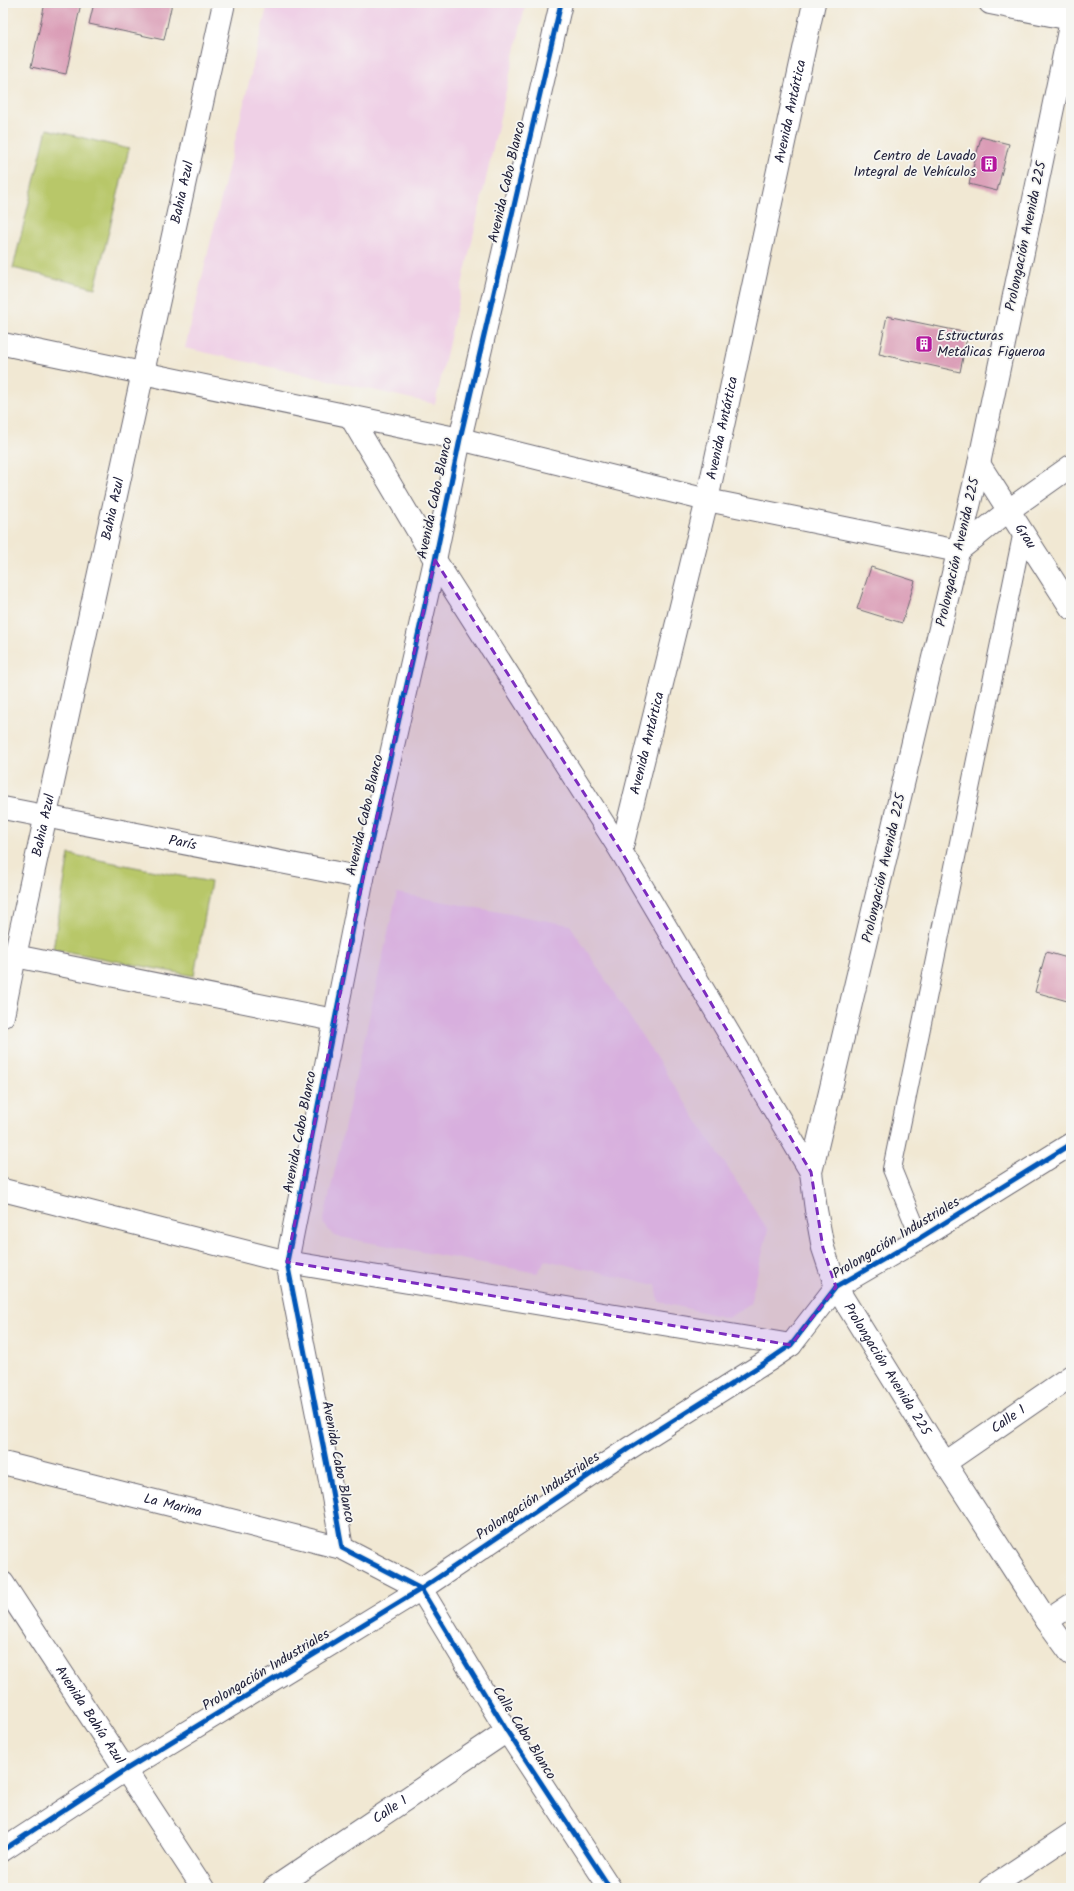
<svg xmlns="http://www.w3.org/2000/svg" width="1074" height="1891" font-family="Kalam,sans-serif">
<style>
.built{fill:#efd0e6}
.green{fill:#b8c769;stroke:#6d7452}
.building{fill:#da9cb6}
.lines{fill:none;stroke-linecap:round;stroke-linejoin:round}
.service-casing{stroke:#6a6770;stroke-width:20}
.minor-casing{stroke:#6a6770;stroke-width:24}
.primary-casing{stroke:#6a6770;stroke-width:24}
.service{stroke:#fff;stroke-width:18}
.minor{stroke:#fff;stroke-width:22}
.primary{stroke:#fff;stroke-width:22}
.cycleway-casing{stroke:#f6f6f2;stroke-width:8}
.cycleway{stroke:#0057b8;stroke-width:5}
.marked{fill:#7b2cbf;fill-opacity:0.2;stroke:#7b2cbf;stroke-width:3;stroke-dasharray:8 5;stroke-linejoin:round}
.labels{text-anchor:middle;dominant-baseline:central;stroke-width:3.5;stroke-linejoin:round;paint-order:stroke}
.street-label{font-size:14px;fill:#22223b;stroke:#f6f6f2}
.poi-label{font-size:14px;fill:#22223b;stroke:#f6f6f2;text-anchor:end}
</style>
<rect width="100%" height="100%" fill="#f6f6f2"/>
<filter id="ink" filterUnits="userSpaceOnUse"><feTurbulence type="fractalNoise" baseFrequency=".025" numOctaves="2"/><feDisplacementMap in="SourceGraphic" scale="8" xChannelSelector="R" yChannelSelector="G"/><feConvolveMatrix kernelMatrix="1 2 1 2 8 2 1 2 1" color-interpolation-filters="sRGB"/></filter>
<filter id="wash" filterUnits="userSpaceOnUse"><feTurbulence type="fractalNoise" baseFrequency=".012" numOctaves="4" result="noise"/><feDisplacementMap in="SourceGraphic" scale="16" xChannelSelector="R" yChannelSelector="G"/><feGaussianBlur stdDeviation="0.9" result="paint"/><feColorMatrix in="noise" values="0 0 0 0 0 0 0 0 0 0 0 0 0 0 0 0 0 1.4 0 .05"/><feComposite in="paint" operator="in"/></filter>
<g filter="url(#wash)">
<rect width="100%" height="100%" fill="#f1e8d3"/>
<g class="built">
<path d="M268 3H526L435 404 185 348Z"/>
<path d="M397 893 570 925 768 1230 750 1304 728 1318 659 1302 656 1285 546 1260 537 1273 334 1236 323 1223Z"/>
</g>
<g class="green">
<path d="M47 129 129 149 95 288 13 268Z"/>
<path d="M69 854 211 882 194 976 53 949Z"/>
</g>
<g id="blocks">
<g class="building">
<path d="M45 3H81L66 74 31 67Z"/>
<path d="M94 3H172L164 40 89 24Z"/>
<path d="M981 137 1009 144 997 191 969 184Z"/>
<path d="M887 316 968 333 960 372 879 354Z"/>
<path d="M871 567 915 581 902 623 857 609Z"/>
<path d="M1046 952 1071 959V1002L1035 992Z"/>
</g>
</g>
</g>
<g filter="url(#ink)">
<use href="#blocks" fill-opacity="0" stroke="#6a6770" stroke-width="1"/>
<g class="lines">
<defs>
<path id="service" d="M920 1238 892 1169 1023 531"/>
<g id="minor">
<path d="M561 3 460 439 435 560 363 878 287 1262 331 1486 342 1548 421 1589 507 1731 610 1888"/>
<path d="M990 3 1071 19"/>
<path d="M3 344 460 439 707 500 958 551 1009 510 1071 466"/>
<path d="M350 416 435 560 621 851 811 1172"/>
<path id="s1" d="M979 464 1071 608"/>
<path id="s2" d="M3 808 363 878"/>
<path id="s3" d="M621 851 707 500 814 3"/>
<path d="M15 956 334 1020"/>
<path id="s4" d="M3 1016 15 956 224 3"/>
<path d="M3 1190 287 1262 791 1345"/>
<path id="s5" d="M3 1463 342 1548"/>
<path id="s6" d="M945 1463 1071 1376"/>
<path id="s7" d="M3 1583 203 1888"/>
<path d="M1047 1621 1071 1605"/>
<path d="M3 1850 125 1770 421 1589 628 1449 769 1360 791 1345 836 1287 920 1238 1071 1144"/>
<path id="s8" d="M274 1888 507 1731"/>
<path d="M990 1888 1071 1834"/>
</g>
<g id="primary">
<path id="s9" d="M1071 21 979 464 811 1172 816 1210 823 1248 836 1287 945 1463 1047 1621 1071 1654"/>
</g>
</defs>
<use href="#service" class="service-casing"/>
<use href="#minor" class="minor-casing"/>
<use href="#primary" class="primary-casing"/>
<use href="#service" class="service"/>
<use href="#minor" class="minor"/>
<use href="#primary" class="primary"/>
<defs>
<g id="cycleway">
<path d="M561 3 460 439 435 560 363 878 287 1262 331 1486 342 1548 421 1589 507 1731 610 1888"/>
<path d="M3 1850 125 1770 421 1589 628 1449 769 1360 791 1345 836 1287 920 1238 1071 1144"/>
</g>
</defs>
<use href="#cycleway" class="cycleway-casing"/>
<use href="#cycleway" class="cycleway"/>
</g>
</g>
<path class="marked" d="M435 560 621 851 811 1172 823 1248 836 1287 791 1345 287 1262 363 878Z"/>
<defs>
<symbol id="building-square" viewBox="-11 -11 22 22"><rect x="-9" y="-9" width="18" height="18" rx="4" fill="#b5179e" stroke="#f6f6f2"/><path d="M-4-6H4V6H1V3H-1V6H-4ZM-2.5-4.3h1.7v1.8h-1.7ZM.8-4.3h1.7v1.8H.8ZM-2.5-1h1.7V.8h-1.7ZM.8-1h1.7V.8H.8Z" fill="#fff"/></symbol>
</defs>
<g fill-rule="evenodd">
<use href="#building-square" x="979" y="154" width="20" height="20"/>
<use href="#building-square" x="914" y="334" width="20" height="20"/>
</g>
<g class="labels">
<g class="street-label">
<text stroke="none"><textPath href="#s3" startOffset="759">Avenida Antártica</textPath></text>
<text transform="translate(507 182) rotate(-77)">Avenida Cabo Blanco</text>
<text stroke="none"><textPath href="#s4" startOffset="843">Bahia Azul</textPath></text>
<text transform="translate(1026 236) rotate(-78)">Prolongación Avenida 225</text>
<text stroke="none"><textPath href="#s3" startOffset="435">Avenida Antártica</textPath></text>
<text transform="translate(435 498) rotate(-78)">Avenida Cabo Blanco</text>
<text stroke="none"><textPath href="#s4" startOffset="519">Bahia Azul</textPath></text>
<text stroke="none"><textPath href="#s1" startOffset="86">Grau</textPath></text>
<text transform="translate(958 552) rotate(-77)">Prolongación Avenida 225</text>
<text stroke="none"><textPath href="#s3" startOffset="111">Avenida Antártica</textPath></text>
<text transform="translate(365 815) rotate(-77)">Avenida Cabo Blanco</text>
<text stroke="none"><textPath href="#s4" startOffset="195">Bahia Azul</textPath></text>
<text stroke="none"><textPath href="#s2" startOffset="183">París</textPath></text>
<text transform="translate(884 868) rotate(-77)">Prolongación Avenida 225</text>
<text transform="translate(300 1132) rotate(-79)">Avenida Cabo Blanco</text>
<text transform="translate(896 1238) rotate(-31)">Prolongación Industriales</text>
<text stroke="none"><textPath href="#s9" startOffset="1395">Prolongación Avenida 225</textPath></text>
<text stroke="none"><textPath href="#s6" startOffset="77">Calle 1</textPath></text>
<text transform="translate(338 1462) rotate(79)">Avenida Cabo Blanco</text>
<text transform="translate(538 1496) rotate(-34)">Prolongación Industriales</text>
<text stroke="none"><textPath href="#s5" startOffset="175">La Marina</textPath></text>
<text transform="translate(266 1670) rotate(-31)">Prolongación Industriales</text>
<text stroke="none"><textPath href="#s7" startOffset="158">Avenida Bahía Azul</textPath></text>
<text transform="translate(524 1733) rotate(58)">Calle Cabo Blanco</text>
<text stroke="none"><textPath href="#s8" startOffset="140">Calle 1</textPath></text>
</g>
<g class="poi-label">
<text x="976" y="156">Centro de Lavado<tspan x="976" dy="16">Integral de Vehículos</tspan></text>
<text x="937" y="336" text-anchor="start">Estructuras<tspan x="937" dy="16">Metálicas Figueroa</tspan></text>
</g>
</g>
<rect width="1074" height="1891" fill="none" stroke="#f6f6f2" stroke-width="16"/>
</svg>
